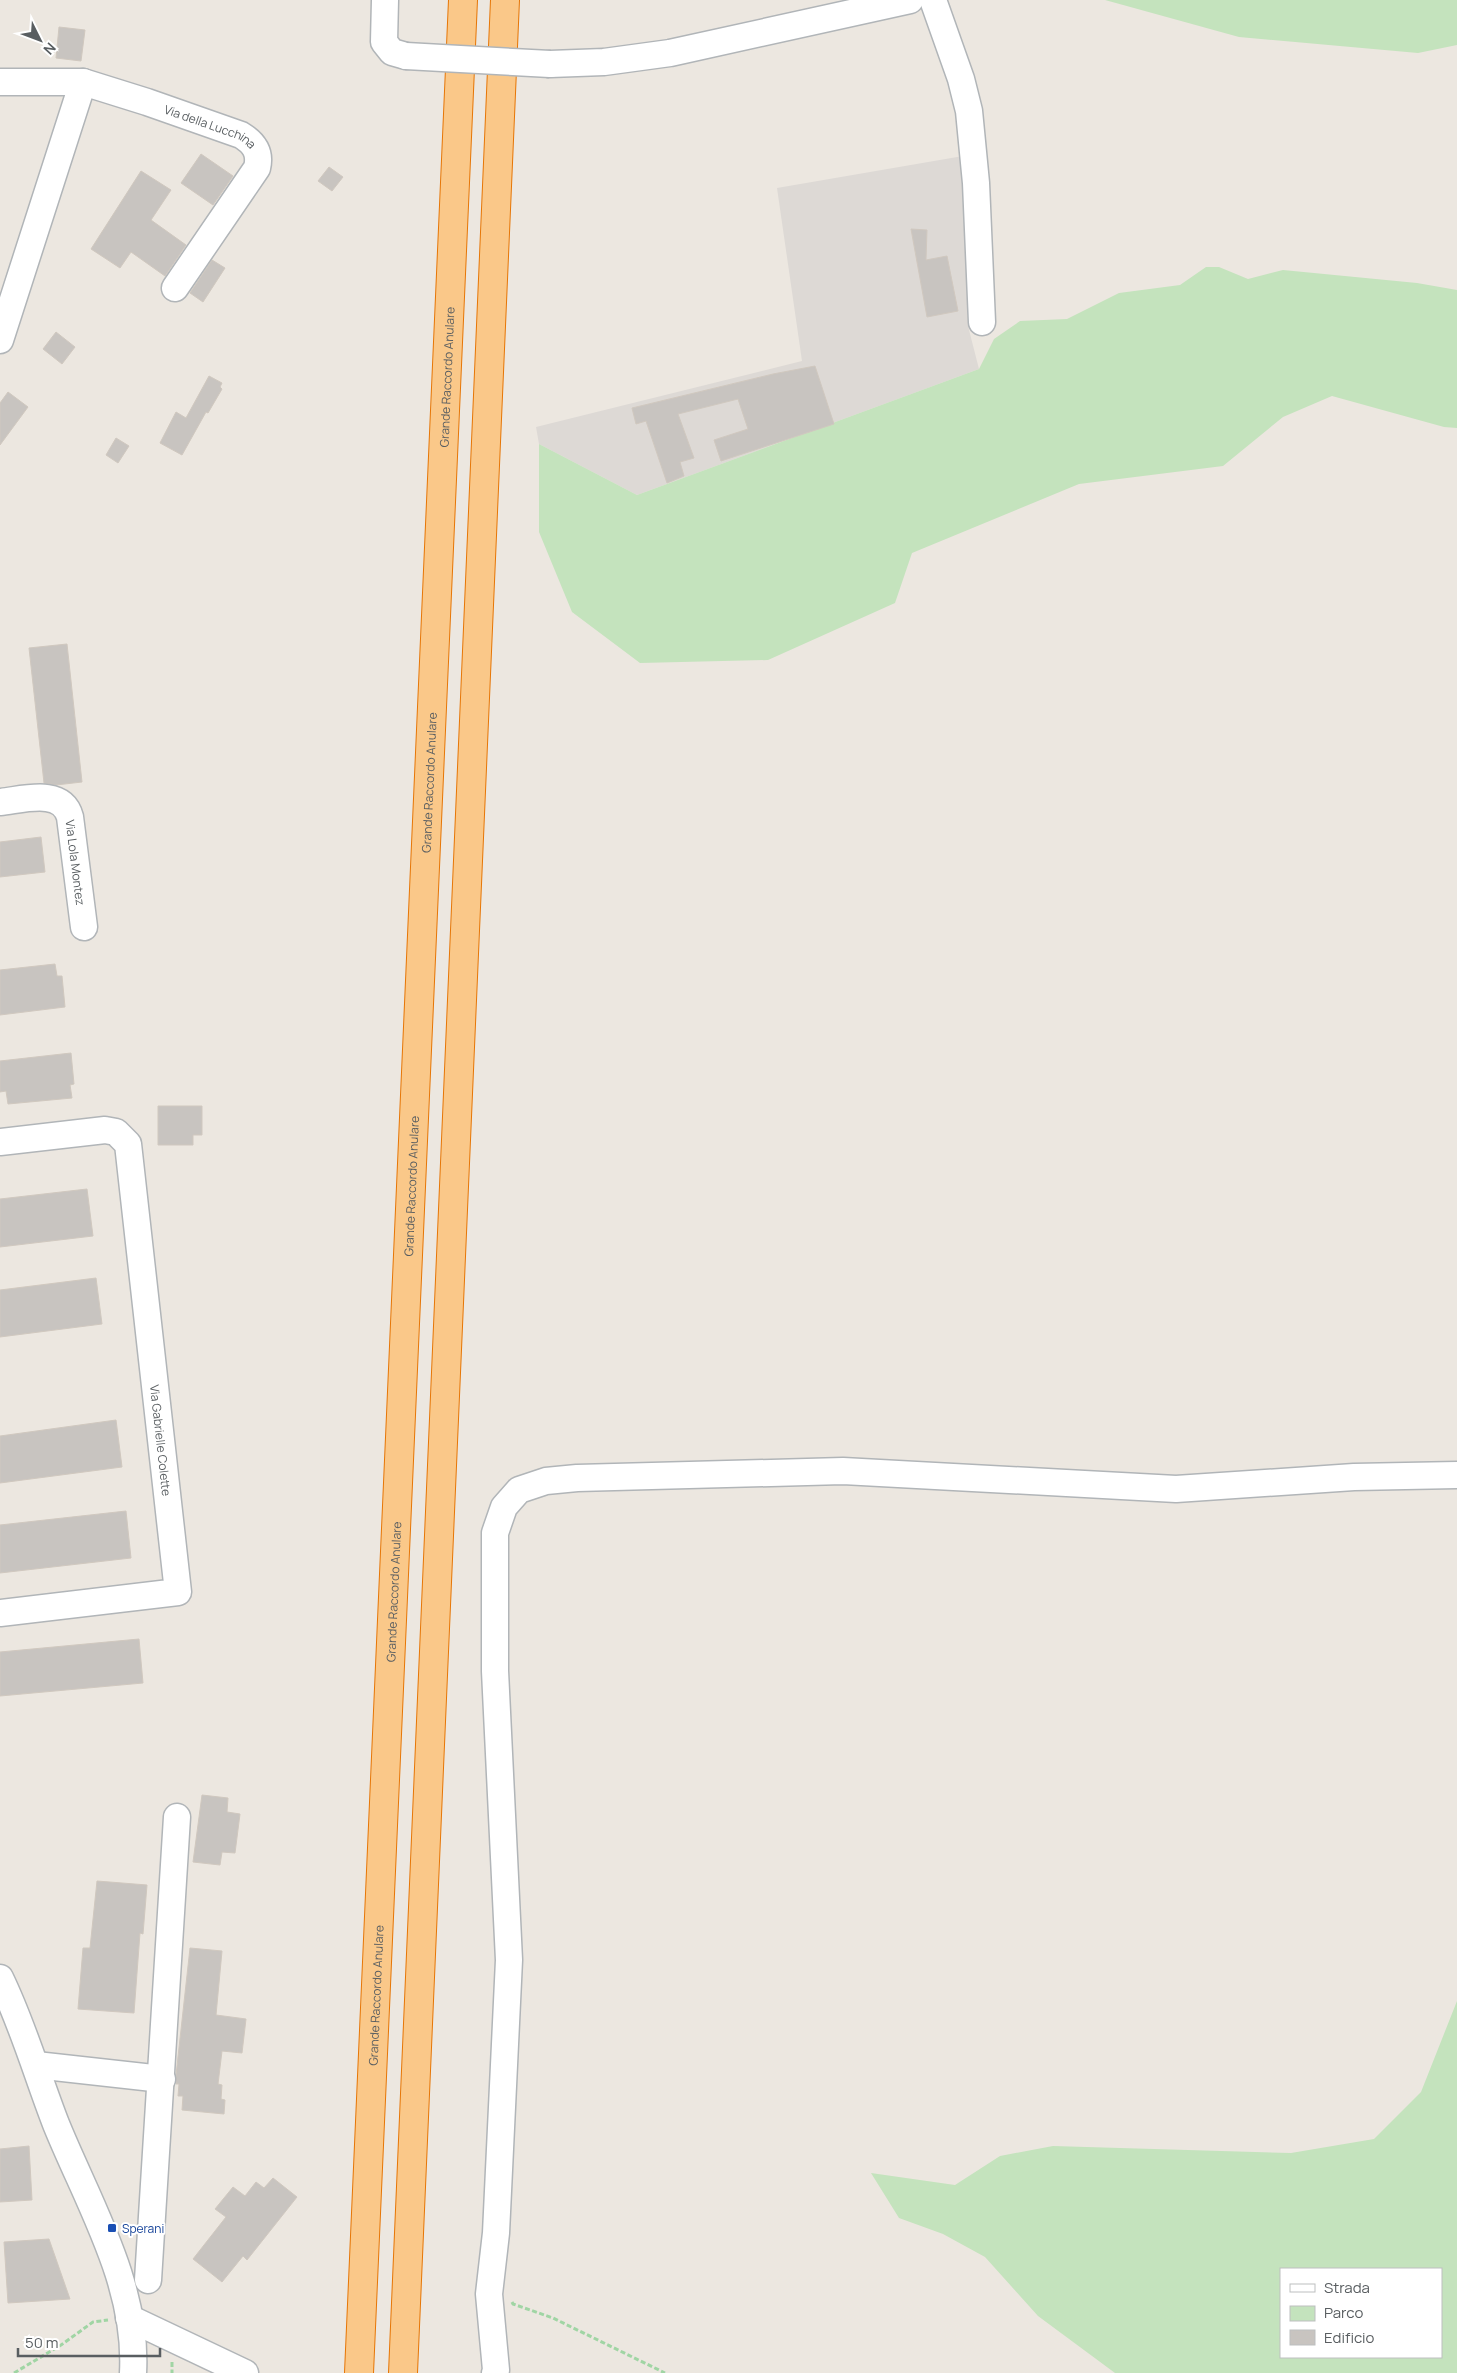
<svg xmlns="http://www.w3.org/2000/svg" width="1457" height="2373" font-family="Manrope,sans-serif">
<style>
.industrial{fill:#ddd9d5}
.green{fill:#c4e3bd;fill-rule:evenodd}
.building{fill:#c8c4c0;stroke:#d0c8bf}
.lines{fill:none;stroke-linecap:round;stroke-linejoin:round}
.minor-casing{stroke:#b1b5b8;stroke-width:29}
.highway-casing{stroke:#e67606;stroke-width:30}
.path{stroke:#a0d5a4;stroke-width:3;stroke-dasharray:5 2.5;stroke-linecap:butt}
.minor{stroke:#fff;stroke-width:26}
.highway{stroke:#fac889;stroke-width:28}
.minor-bridge-casing{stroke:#b1b5b8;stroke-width:29;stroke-linecap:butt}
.minor-bridge{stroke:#fff;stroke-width:26}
.transit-dot{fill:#1a4fb4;stroke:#fff;stroke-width:2}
.labels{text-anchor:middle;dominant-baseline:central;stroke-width:4;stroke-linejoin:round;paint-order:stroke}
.street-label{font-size:12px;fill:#595e61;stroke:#fff}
.transit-label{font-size:12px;fill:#164399;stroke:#fff;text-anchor:start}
</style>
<rect width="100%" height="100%" fill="#ece7e0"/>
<path class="industrial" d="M963 156 968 326 979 369 637 495 539 444 536 427 802 361 777 188Z"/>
<g class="green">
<path d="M1105 0H1457V45L1418 53 1239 37Z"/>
<path d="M1206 267H1219L1248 279 1283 270 1417 283 1457 290V428L1444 427 1332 396 1283 417 1223 466 1079 484 912 553 895 603 768 660 640 663 572 612 539 532V444L637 495 979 369 994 339 1020 321 1067 319 1119 293 1180 285Z"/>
<path d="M1457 2001V2373H1115L1038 2316 985 2257 943 2234 899 2218 871 2173 955 2185 1000 2156 1053 2146 1291 2153 1374 2139 1421 2092ZM1281 2269H1441V2357H1281Z"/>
</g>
<g class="building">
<path d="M59 27 85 30 81 61 56 58Z"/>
<path d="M201 154 233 176 213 205 181 183Z"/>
<path d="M329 167 343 177 332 191 318 181Z"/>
<path d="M141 171 171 190 151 220 186 245 165 276 131 252 120 268 91 249Z"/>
<path d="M911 229 927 230 926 260 947 256 958 311 927 317Z"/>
<path d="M212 260 225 268 203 302 190 293Z"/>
<path d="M56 332 75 347 62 364 43 349Z"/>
<path d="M815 366 834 424 721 461 714 440 748 429 738 399 678 414 694 458 680 462 684 476 667 483 646 421 636 424 632 408 773 374Z"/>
<path d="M209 376 222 383 220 387 222 389 208 413 206 412 182 455 160 443 176 412 186 418Z"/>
<path d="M8 392 28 407 0 445V403Z"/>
<path d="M116 438 129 446 118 463 106 455Z"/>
<path d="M67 644 82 782 56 785 44 783 29 648Z"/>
<path d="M41 837 45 872 0 877V842Z"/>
<path d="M55 964 57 976H62L65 1007 0 1015V970Z"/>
<path d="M71 1053 74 1084 70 1085 72 1098 8 1104 6 1091 0 1092V1061Z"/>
<path d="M158 1106H202V1135H193V1145H158Z"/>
<path d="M87 1189 93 1236 0 1247V1199Z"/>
<path d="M96 1278 102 1324 0 1337V1290Z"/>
<path d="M116 1420 122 1467 0 1483V1436Z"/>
<path d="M126 1511 131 1558 0 1573V1525Z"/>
<path d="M139 1639 143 1683 0 1696V1652Z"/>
<path d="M202 1795 228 1798 227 1812 240 1814 235 1853 222 1852 220 1865 193 1862Z"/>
<path d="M97 1881 147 1885 143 1934 140 1933 134 2013 78 2009 83 1948H90Z"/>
<path d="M190 1948 222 1951 216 2015 246 2019 242 2053 222 2051 218 2084 222 2085 221 2099 225 2100 224 2114 182 2110 183 2096H178L179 2084H176V2075Z"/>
<path d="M29 2146 32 2200 0 2202V2149Z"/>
<path d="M273 2178 297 2197 247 2260 243 2256 222 2282 193 2259 226 2217 215 2209 233 2187 245 2196 256 2182 264 2188Z"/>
<path d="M49 2239 70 2299 8 2303 4 2242Z"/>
</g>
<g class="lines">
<defs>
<g id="minor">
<path d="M385 0 384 42 392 52 406 56"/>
<path d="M933 0 961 79 969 111 976 183 982 322"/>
<path d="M550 64 604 62 670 53 910 0"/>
<path id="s1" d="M0 82H83L147 102 241 135C254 143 261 152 257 168L175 288"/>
<path d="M0 340 83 82"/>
<path id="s2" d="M0 802C22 800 62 787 70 817L84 927"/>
<path id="s3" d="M0 1142 105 1130 116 1132 128 1144 178 1592 0 1613"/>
<path d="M0 1978C23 2025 37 2075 56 2124 88 2203 138 2284 133 2373"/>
<path d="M36 2065 162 2079"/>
<path d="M148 2280 177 1817"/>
<path d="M129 2318 245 2373"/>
<path d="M495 2373 496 2370 489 2294 496 2233 509 1960 495 1671V1533L504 1507 519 1490 546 1481 577 1478 843 1471 1176 1489 1354 1477 1457 1475"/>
</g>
<g id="highway">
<path id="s4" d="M359 2373 463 0"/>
<path d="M403 2373 505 0"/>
</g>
</defs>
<use href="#minor" class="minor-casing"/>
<use href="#highway" class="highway-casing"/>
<g class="path">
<path d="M512 2302 513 2304 553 2318 665 2373"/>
<path d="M172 2362V2373"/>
<path d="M14 2373 61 2345 93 2322 108 2320"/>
</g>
<use href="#minor" class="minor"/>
<use href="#highway" class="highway"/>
<defs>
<path id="minor-bridge" d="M406 56 550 64"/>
</defs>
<use href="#minor-bridge" class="minor-bridge-casing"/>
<use href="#minor-bridge" class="minor-bridge"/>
</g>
<rect class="transit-dot" x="107" y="2223" width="10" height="10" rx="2.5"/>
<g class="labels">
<g class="street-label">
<text stroke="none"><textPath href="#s1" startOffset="218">Via della Lucchina</textPath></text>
<text stroke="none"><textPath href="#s4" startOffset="1998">Grande Raccordo Anulare</textPath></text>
<text stroke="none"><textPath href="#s4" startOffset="1592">Grande Raccordo Anulare</textPath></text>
<text stroke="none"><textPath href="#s2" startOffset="125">Via Lola Montez</textPath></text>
<text stroke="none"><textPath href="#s4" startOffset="1188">Grande Raccordo Anulare</textPath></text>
<text stroke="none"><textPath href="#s3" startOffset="432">Via Gabrielle Colette</textPath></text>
<text stroke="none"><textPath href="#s4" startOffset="782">Grande Raccordo Anulare</textPath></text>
<text stroke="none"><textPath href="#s4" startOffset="378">Grande Raccordo Anulare</textPath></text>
</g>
<g class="transit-label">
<text x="122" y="2228">Sperani</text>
</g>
</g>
<rect x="1280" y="2268" width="162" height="90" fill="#ffffff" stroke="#bdbfc0"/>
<rect x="1290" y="2284" width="25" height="8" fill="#ffffff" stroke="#bdbfc0"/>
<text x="1324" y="2293" font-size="15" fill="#595e61">Strada</text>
<rect x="1290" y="2306" width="25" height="15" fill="#c4e3bd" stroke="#bdbfc0"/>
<text x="1324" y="2318" font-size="15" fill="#595e61">Parco</text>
<rect x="1290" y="2330" width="25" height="15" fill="#c8c4c0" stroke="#bdbfc0"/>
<text x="1324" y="2343" font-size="15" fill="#595e61">Edificio</text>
<g transform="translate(40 40) rotate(132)" stroke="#ffffff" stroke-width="4" paint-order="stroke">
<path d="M0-4L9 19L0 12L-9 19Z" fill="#595e61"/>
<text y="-8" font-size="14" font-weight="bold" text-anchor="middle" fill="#595e61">N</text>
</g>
<path d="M18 2348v8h142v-8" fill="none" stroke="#595e61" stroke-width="2.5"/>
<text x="25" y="2348" font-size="15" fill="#595e61" stroke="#ffffff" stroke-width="4" paint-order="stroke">50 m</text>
</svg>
